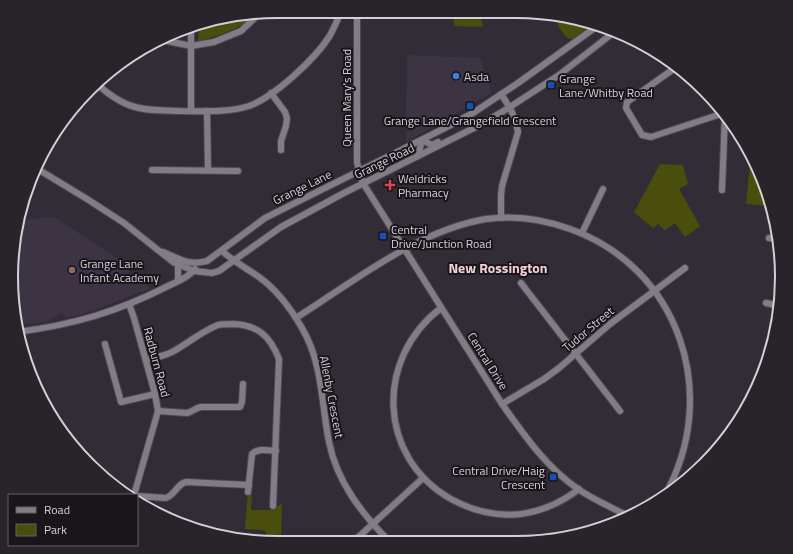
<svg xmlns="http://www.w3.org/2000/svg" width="793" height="554" font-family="'Titillium Web',sans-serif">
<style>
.built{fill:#3c3343}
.green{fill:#494e0c}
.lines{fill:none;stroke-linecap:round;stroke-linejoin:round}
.street-casing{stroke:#4e4951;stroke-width:8}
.street{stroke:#837c87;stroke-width:6}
.shop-dot{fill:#3f7fe0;stroke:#18161a;stroke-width:1.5}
.transit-dot{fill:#1a4fb4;stroke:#18161a;stroke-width:1.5}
.health-dot{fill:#e0444e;stroke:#18161a;stroke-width:1.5}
.education-dot{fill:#8d6e63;stroke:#18161a;stroke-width:1.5}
.labels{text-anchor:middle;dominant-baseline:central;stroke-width:4;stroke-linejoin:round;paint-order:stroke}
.poi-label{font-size:12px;fill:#d4d0d7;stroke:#18161a;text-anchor:start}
.street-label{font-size:12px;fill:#d4d0d7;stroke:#18161a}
.quarter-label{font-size:14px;font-weight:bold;fill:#f5d1d5;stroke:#18161a}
.rim{fill:none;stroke:#d4d0d7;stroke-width:2}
</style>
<rect width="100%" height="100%" fill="#322c36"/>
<g class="built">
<path d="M407 55 480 58 492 93 406 142Z"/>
<path d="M54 217 131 267 127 272 151 288 92 311 66 318 62 313 46 322 16 325 13 243 19 220Z"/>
</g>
<g class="green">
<path d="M458 14 478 15 481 17 483 27 454 26V19Z"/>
<path d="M250 15 252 16C238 31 218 36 198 41L199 24 208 20Z"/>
<path d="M559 16H568L591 25 573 39 567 38 558 26Z"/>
<path d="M751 153 768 191 771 206 746 204Z"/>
<path d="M660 164 683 165 688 184 679 189 700 226 685 237 675 223 665 230 658 224 653 228 634 212Z"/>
<path d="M248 492 252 493 251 510H275L276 507 282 504 281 542H266V532L262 530 245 529Z"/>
</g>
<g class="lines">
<defs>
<g id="street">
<path d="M357 12V162L359 171 363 183 502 404C524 435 546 467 578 489 594 500 613 508 630 517"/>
<path d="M163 40 191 46 214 42 241 31 260 13"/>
<path d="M675 68 627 102 626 108 642 135 651 137 724 113"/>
<path d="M97 84C108 94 124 105 139 108 152 111 166 110 179 111 201 111 227 113 249 106 274 97 314 60 329 37 334 29 337 20 341 12"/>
<path d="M271 93 285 112 287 118 286 126 281 141V150"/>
<path d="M501 94C509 106 516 117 518 132L502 186 501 195V218"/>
<path d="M191 111V28"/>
<path d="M207 111 208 170"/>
<path d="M418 156 422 140 432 145 438 142"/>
<path d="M36 168 87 199 124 223 173 262 194 271 212 273 219 271 281 227 344 193 480 125 510 107 559 75 613 33"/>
<path d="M152 170 238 171"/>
<path d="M722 190 725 114"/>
<path d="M582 233 603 189"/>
<path d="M769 238 779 239"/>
<path d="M222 251C233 261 246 268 259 277 277 290 291 309 302 328 323 364 321 402 329 442 337 482 362 514 390 542"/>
<path d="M163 252C180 259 188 266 207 261L265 218 443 129 473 113 518 83 596 27"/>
<path d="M178 281V262"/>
<path d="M521 283 620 411"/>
<path d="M766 303 780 306"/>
<path d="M129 304 134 318 155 394 158 411 134 495"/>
<path d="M441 308C375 358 377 457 451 499 473 511 495 517 521 514 542 511 561 503 579 489"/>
<path d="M296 318C353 282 418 230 486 219 515 215 543 219 570 229 680 268 721 395 665 495"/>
<path d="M17 332C72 325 117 312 166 287 176 282 188 278 195 269"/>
<path d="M105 344 121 402 155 394"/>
<path d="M146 360C155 358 164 356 172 352 187 344 202 331 218 325 223 324 228 324 233 324 258 325 270 336 279 359L273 506"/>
<path d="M502 404 544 379 559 368 610 324 685 268"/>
<path d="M158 411 187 413C192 412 195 408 201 407H240L242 402 243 384"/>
<path d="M248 492 252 454C258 448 267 450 276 451"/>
<path d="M137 496 166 498C175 495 177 484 186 482L249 485"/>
<path d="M353 542 423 478"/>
</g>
</defs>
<use href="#street" class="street-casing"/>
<use href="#street" class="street"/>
</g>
<circle class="shop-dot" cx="456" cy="76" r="4"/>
<g class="transit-dot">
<rect x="547" y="81" width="8" height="8" rx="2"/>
<rect x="466" y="102" width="8" height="8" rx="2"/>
<rect x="379" y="232" width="8" height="8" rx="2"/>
<rect x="549" y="473" width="8" height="8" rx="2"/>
</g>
<path class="health-dot" d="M388 179h4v4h4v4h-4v4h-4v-4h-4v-4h4z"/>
<circle class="education-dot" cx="72" cy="270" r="4"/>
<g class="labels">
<g class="poi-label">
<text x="464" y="76">Asda</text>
<text x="559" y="78">Grange<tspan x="559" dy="14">Lane/Whitby Road</tspan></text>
<text x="470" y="120" text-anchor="middle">Grange Lane/Grangefield Crescent</text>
<text x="398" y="178">Weldricks<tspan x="398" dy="14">Pharmacy</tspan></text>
<text x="391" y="229">Central<tspan x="391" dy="14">Drive/Junction Road</tspan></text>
<text x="80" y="263">Grange Lane<tspan x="80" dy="14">Infant Academy</tspan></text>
<text x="545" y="470" text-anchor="end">Central Drive/Haig<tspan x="545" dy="14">Crescent</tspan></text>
</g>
<g class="street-label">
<text transform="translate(346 98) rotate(-90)">Queen Mary's Road</text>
<text transform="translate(384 161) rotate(-26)">Grange Road</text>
<text transform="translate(302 187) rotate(-26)">Grange Lane</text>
<text transform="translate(588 329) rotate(-40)">Tudor Street</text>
<text transform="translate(488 361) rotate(58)">Central Drive</text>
<text transform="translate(157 362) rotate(75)">Radburn Road</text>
<text transform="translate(332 397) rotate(79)">Allenby Crescent</text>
</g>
<g class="quarter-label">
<text x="498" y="267">New Rossington</text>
</g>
</g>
<path d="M0 0H793V554H0ZM277 18H516A259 259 0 0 1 775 277V277A259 259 0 0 1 516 536H277A259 259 0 0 1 18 277V277A259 259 0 0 1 277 18Z" fill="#272529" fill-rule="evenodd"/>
<path class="rim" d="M277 18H516A259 259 0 0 1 775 277V277A259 259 0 0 1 516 536H277A259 259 0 0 1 18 277V277A259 259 0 0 1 277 18Z"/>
<rect x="8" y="494" width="130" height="52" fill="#18161a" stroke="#636066"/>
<rect x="16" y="507" width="20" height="6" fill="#837c87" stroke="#636066"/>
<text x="44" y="514" font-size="12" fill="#d4d0d7">Road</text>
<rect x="16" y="524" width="20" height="12" fill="#494e0c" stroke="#636066"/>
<text x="44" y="534" font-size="12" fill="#d4d0d7">Park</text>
</svg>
